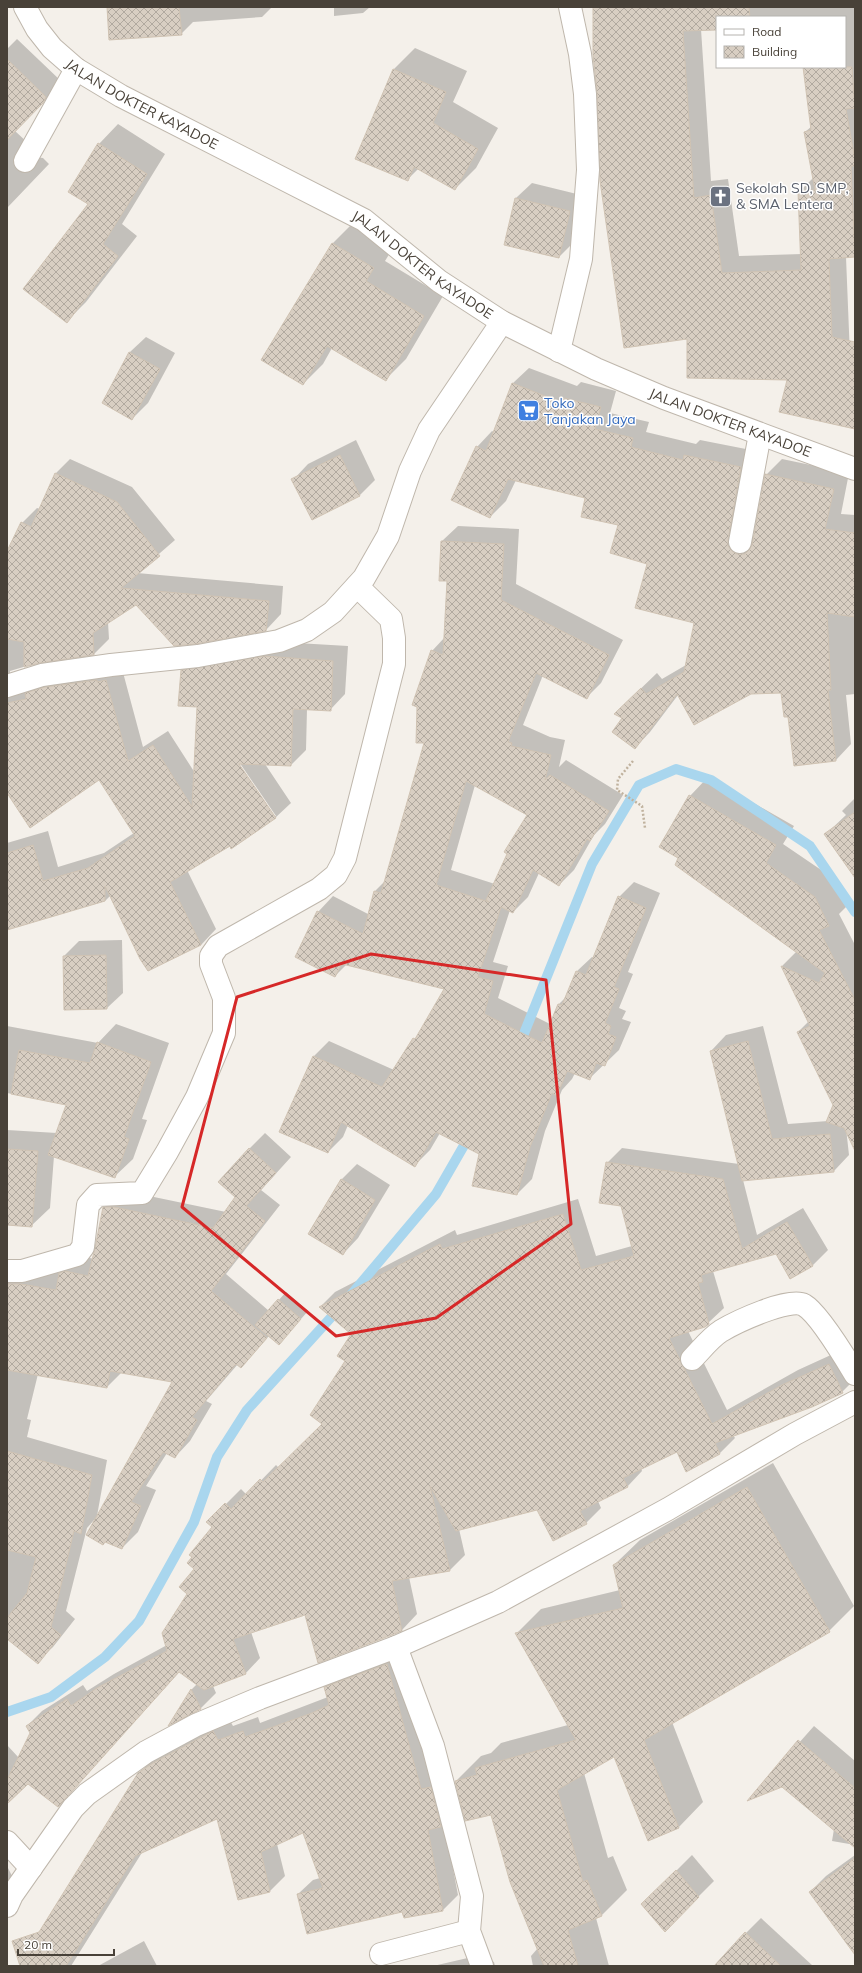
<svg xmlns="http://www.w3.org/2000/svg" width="862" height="1973" font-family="Mulish,sans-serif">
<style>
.shadow{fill:#0003;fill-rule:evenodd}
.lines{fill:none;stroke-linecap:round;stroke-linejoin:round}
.stream{stroke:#a9d6ee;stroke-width:10}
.building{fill:url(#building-cross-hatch);stroke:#d0c3b3;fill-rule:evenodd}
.minor-casing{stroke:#bfb7ac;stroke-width:24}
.path{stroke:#c0b29e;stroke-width:2.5;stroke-dasharray:2 2;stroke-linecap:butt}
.minor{stroke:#fff;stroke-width:22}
.marked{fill:none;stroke:#d62828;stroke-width:3;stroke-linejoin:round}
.labels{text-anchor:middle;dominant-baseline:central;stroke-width:3;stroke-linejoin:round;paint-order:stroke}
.street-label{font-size:14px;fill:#484138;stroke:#fff}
.worship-label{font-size:14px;fill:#5b616d;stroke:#fff;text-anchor:start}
.shop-label{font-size:14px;fill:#366cbe;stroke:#fff;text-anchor:start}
</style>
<defs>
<pattern id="building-cross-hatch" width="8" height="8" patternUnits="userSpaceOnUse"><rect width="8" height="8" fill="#d8cec2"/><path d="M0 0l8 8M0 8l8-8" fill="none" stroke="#b1a99f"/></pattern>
</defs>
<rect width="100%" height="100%" fill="#f4f0ea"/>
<g class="shadow">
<path d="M108 7H272L262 17 193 22 181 34Z"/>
<path d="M334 7H370L363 13 334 16Z"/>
<path d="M594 7H855V256L846 257 852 406 688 337ZM717 17H845V67H804L812 126 805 132 814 177 799 192 802 254 739 256 728 179 711 181 701 29H717Z"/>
<path d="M17 39 61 81 58 87 15 131 28 143 35 157 43 158 49 164 7 208V49Z"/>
<path d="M415 48 467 71 453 102 498 128 476 168 455 189 419 168 407 180 394 69Z"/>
<path d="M118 124 165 154 122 224 137 236 86 302 67 321 99 144Z"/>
<path d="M532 183 585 196 575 241 559 257 506 244 516 198Z"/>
<path d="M353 223 393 248 385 261 443 296 406 359 386 379 332 348 323 364 303 384 263 360 333 243Z"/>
<path d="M146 337 175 353 148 403 132 419 104 403 130 352Z"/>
<path d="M529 368 577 386 581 382 616 391 610 413 649 422 646 432 696 444 700 440 756 451 747 536 754 539 766 475 782 459 849 473 841 514 855 515V694L846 695 851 744 836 760 789 716 782 692 678 695 650 732 635 748 624 718 631 698 657 673 662 679 686 665 695 622 619 524 586 497 516 480 506 501 490 517 477 447 492 431 494 432 513 383Z"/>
<path d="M356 440 375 480 360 495 312 519 293 480 308 464Z"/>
<path d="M70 459 132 487 175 540 137 573 283 586 281 614 266 630 137 604 108 622 109 639 94 654 40 662 10 671V675L121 665 143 747 168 731 195 773 198 706 182 671 197 656 280 642 348 646 345 694 330 710 307 709 306 750 291 765 265 764 291 803 275 818 187 870 216 929 201 945 111 895 105 901 7 929V843L48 831 58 867 104 853 134 833 100 779 7 791V553L22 523 37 508 40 509 55 474ZM237 759 276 816H273L236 761Z"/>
<path d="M458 526 519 529 516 584 623 640 601 683 586 698 543 675 523 725 550 737 565 740 559 767 566 760 623 795 605 824 594 835 574 870 559 885 539 873 528 897 513 912 510 910 493 962 508 966 498 998 550 1024 559 1004 567 996 576 972 592 957 594 958 619 897 634 882 660 893 628 972 633 974 619 1008 626 1011 622 1019 631 1022 619 1050 589 1079 575 1073 572 1079 562 1090 545 1131 532 1179 517 1194 480 1154 440 1133 430 1150 415 1165 348 1125 343 1137 328 1152 281 1132 314 1056 329 1041 394 1070 419 1034 445 988 347 964 335 976 296 956 318 912 333 896 368 914 374 892 385 881 425 742 432 651 445 637 448 580 442 541ZM475 785 528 814 495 884 451 870Z"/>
<path d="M708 777 794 826 783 844 833 878 847 906 839 914 855 945V1125L846 1128 849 1155 834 1171 743 1180 757 1235 803 1208 828 1250 813 1265 791 1278 776 1253 713 1271 724 1308 708 1323 688 1331 727 1410 798 1370 844 1349 855 1379 842 1392 733 1435 735 1438 720 1453 677 1450 641 1468 642 1471 627 1487 598 1501 601 1508 586 1523 537 1509 459 1529 465 1555 450 1570 409 1577 417 1614 402 1630 306 1614 251 1632 260 1658 245 1674 213 1686 216 1693 201 1708 170 1724 191 1690 197 1684 180 1671 73 1790 28 1782 7 1802V1745L19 1758 32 1733 27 1726 42 1711 83 1685 87 1691 114 1674 167 1645 188 1593 195 1569 213 1527 208 1522 241 1489 247 1495 276 1465 279 1468 324 1423 347 1360 352 1334 320 1307 335 1292 455 1230 457 1235 578 1199 596 1256 632 1246 622 1206 607 1163 622 1148 739 1164 711 1051 726 1035 763 1026 788 1124 828 1121 834 1105 798 1032 809 1021 782 966 797 951 679 858 690 796Z"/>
<path d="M855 798V874L827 833 846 815 842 811Z"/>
<path d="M122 940 123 993 107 1008 65 1009 64 956 79 941Z"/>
<path d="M116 1024 169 1043 142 1119 147 1120 133 1159 114 1177 54 1156 50 1208 31 1226 7 1224V1130L57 1133 67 1104 7 1093V1026L98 1043Z"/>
<path d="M265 1133 291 1157 261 1190 280 1205 226 1274 269 1311 286 1292 308 1311 279 1344 269 1336 241 1367 238 1364 206 1401 212 1404 190 1441 175 1457 167 1453 146 1486 156 1490 138 1532 122 1548 106 1541 103 1544 94 1520 87 1528 66 1611 75 1619 53 1647 37 1662 7 1638V1267L37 1268 61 1273 76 1258 82 1256 94 1259 104 1208 119 1192H130L226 1212 236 1197 249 1149ZM122 1372 173 1382 97 1516 107 1460 27 1437 31 1420 27 1419 38 1374 107 1387Z"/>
<path d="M357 1164 390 1185 358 1238 343 1254 341 1180Z"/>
<path d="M773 1463 854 1606 829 1631 672 1722 703 1802 678 1828 615 1756 584 1773 608 1858 613 1856 627 1890 602 1915 596 1918 609 1966H533L531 1956 538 1948 491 1814 456 1781 481 1756 491 1753 501 1743 568 1725 516 1634 541 1609 620 1590 614 1565 640 1540Z"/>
<path d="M402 1650 444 1822 458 1895 443 1910 405 1917 403 1910 298 1894 313 1880 320 1878 304 1832 277 1844 285 1876 270 1891 238 1899 217 1817 143 1851 71 1966H21L139 1773 154 1758 228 1717 233 1726 258 1717 260 1723 328 1697 326 1687 340 1673Z"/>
<path d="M814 1726 855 1761V1845L832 1841 834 1829 782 1785 750 1798Z"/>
<path d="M692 1855 714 1881 665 1930 658 1889Z"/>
<path d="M855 1855V1949L810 1892 826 1876Z"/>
<path d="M7 1866 13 1878 7 1890Z"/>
<path d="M761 1918 813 1966H725L746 1933Z"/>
<path d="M144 1941 157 1966H98Z"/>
<path d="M485 1954 489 1960 494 1962 495 1966H433Z"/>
</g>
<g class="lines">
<g class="stream">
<path d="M519 1046 592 864 639 785 676 769 711 780 810 846 855 912"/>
<path d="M7 1712 51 1697 105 1657 139 1621 194 1522 217 1457 247 1410 345 1302 436 1194 470 1135"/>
</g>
</g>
<g class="building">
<path d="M107 7H179L182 35 109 40Z"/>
<path d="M593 7H749L750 17H717V30L683 31 694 198 711 195 722 273 801 270 798 191 815 190 804 132 811 130 803 67H852L855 108 846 109 855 160V166H851L855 257 829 259 832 337 855 342V429L779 412 787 380 687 378V339L624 348 600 181 597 93 593 55Z"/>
<path d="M7 59 46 97 43 103 7 140Z"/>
<path d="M393 69 446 92 433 123 478 149 455 190 414 167 408 181 355 159Z"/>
<path d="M98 143 147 174 103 244 118 256 67 323 23 289 88 204 68 192Z"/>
<path d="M515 198 570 211 559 258 504 245Z"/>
<path d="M332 243 374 268 366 281 424 316 386 381 327 346 303 385 261 360Z"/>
<path d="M129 352 160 369 132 420 102 403Z"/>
<path d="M512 383 563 403 564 398 601 407 595 429 633 438 631 447 683 460 684 455 741 467 728 540V546L732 551 737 554H745L749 550 752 545 765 474 834 489 825 529 855 533V617L827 613 831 690H828L836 761 794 766 788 717H784L781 693 751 694 694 725 677 694 635 749 612 732 622 718 614 714 641 688 646 694 684 672 694 623 635 608 647 564 610 553 618 525 581 517 585 498 508 479 490 518 451 500 476 446 486 451Z"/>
<path d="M340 455 360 496 312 520 291 479Z"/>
<path d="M55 473 117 502 160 556 121 588 269 601 266 631 196 644 174 646 136 605 93 633 94 655 40 663 24 667V642L7 639V551L21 522 31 527Z"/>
<path d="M441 541 504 544 501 600 609 655 587 699 536 673 508 742 512 743 511 746 551 755 545 780 550 775 609 811 590 841 587 839 559 886 533 870 513 913 501 907 478 977 493 981 484 1014 542 1043 558 1004 562 1005 576 971 586 975 618 896 646 908 614 987 619 989 605 1023 611 1026 608 1034 616 1037 605 1066 596 1063 590 1080 567 1071 557 1096 552 1093 530 1147 517 1195 472 1186 479 1154 436 1132 415 1167 341 1122 328 1153 279 1132 313 1056 382 1087 413 1038 415 1039 444 989 342 964 335 977 295 957 317 911 363 934 374 891 381 893 424 743H416L417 707 412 705 431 650 443 655 447 581H439ZM466 781 527 815 504 852 507 854 486 900 489 902 436 885Z"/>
<path d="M264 656 333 661 331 711 293 709 291 766 239 764 276 818 231 849 230 846 170 882 201 945 148 971 140 959 105 886V901L7 930V853L33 845 43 881 88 868 135 836 99 780 30 828 7 793V703L26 699 25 693 45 687 97 680V682L106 680 128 761 153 745 192 807 197 707 178 706 181 670Z"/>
<path d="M689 795 776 845 766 863 815 897 829 926 819 930 855 1000V1151L844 1128 826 1122 833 1105 797 1032 810 1026 781 966 819 983 825 973 675 865 678 858 659 847Z"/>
<path d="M855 812V878L824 834Z"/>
<path d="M106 955 107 1009 64 1010 63 956Z"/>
<path d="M748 1041 772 1139 830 1134 834 1172 742 1181 710 1051Z"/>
<path d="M97 1042 151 1062 124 1137 129 1139 115 1178 48 1155 66 1105 11 1094 19 1050 90 1063Z"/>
<path d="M249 1148 276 1173 246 1206 265 1221 211 1291 267 1338 241 1368 236 1364 192 1417 197 1420 175 1458 163 1452 131 1502 141 1506 122 1549 105 1542 103 1545 86 1535 172 1382 110 1371 107 1388 7 1370V1284H21L56 1290 59 1273 65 1271 88 1276 95 1248 103 1207H114L213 1228 235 1197 218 1182Z"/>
<path d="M7 1149 38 1151 32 1227 7 1225Z"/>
<path d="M606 1162 723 1179 742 1249 787 1222 813 1266 790 1279 776 1254 701 1275 703 1282 698 1283 709 1324 705 1327 669 1338 712 1424 782 1385 829 1364 843 1393 812 1407 715 1443 720 1454 686 1472 677 1452 623 1478 628 1487 580 1511 587 1524 553 1541 537 1510 456 1531 430 1486 450 1571 392 1581 402 1631 318 1663 305 1615 233 1639 246 1674 204 1690 179 1672 58 1807 28 1784 7 1804V1780L30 1733 26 1726 67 1699 71 1706 97 1688 167 1651 162 1633 187 1594 179 1587 194 1569 187 1563 192 1557 189 1555 212 1527 206 1522 225 1503 231 1509 260 1479 263 1482 322 1424 310 1415 345 1361 337 1356 351 1334 319 1307 440 1244 442 1249 563 1214 581 1270 634 1256 621 1206 599 1203Z"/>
<path d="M341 1179 375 1200 343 1255 308 1234Z"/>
<path d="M278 1299 301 1319 279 1345 255 1325Z"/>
<path d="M7 1451 92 1475 81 1534 74 1531 51 1627 61 1635 38 1664 7 1639V1618L27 1593 36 1557 7 1550Z"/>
<path d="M747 1487 830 1632 644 1740 679 1828 648 1841 614 1757 557 1790 583 1882 587 1880 602 1916 568 1930 578 1966H544L510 1882 491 1815 465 1821 455 1781 477 1775 475 1768 576 1740 515 1633 623 1608 613 1565Z"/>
<path d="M387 1664 421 1789 431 1787 441 1827 428 1830 443 1911 404 1918 402 1912 307 1934 297 1894 323 1888 303 1833 261 1852 270 1892 238 1900 217 1819 135 1856 66 1966H20L12 1941 39 1932 138 1773 153 1763 213 1731 218 1740 243 1731 245 1737 312 1713 329 1705 324 1687Z"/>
<path d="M191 1689 201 1709 168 1726Z"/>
<path d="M798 1740 855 1788V1848L782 1787 747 1801Z"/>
<path d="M855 1858V1955L809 1892Z"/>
<path d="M676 1870 699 1897 665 1932 641 1904Z"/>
<path d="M745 1932 781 1966H714Z"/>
</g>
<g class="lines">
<defs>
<g id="minor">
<path id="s1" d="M25 7 37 29 52 48 76 69 121 96 364 220 439 281 502 322 596 369 664 398 855 469"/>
<path d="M25 161 76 69"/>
<path d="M559 351 581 259 588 170 585 94 580 54 570 7"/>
<path d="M740 542 760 434"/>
<path d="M7 686 42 675 111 665 198 656 279 641 307 630 333 612 364 578 388 536 410 471 429 430 502 322"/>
<path d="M7 1271H22L77 1255 83 1247 88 1205 97 1195 142 1193 167 1152 197 1097 224 1033V998L211 964V956L218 946 319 889 336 875 345 858 394 664V638L391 619 357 586"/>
<path d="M692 1359C701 1350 710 1338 721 1331 736 1322 789 1297 804 1305 818 1313 846 1359 855 1374"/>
<path d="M396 1647 433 1746 472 1896 469 1931 482 1966"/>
<path d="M7 1842 31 1868"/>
<path d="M7 1906 12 1895 73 1808 87 1794 146 1752 196 1725 260 1698 396 1647 498 1602 668 1509 795 1434 855 1402"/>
<path d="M381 1954 469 1931"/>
</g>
</defs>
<use href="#minor" class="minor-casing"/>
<path class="path" d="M633 761 618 779 617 790 642 806 645 828"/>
<use href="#minor" class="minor"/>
</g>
<path class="marked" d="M371 954 546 980 571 1224 436 1318 336 1336 182 1207 237 997Z"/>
<defs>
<symbol id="church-square" viewBox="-11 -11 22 22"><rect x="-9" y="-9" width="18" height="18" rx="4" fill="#6b7280" stroke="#fff"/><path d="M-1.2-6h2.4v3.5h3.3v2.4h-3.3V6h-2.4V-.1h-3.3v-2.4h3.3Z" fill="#fff"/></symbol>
<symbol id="supermarket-square" viewBox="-11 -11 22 22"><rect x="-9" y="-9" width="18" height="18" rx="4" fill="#3f7fe0" stroke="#fff"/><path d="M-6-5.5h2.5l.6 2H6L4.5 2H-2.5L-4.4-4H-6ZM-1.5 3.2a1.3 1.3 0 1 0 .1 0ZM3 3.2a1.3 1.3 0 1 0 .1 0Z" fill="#fff"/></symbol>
</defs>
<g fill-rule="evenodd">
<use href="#church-square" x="708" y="184" width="25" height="25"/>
<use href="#supermarket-square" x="516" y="398" width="25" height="25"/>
</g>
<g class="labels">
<g class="street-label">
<text stroke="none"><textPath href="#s1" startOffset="156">JALAN DOKTER KAYADOE</textPath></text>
<text stroke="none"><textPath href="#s1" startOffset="480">JALAN DOKTER KAYADOE</textPath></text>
<text stroke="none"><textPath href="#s1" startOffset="828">JALAN DOKTER KAYADOE</textPath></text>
</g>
<g class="worship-label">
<text x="736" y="188">Sekolah SD, SMP,<tspan x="736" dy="16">&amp; SMA Lentera</tspan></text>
</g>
<g class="shop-label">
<text x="544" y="403">Toko<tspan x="544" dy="16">Tanjakan Jaya</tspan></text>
</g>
</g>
<rect width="862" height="1973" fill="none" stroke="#484138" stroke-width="16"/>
<rect x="716" y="16" width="130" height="52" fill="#ffffff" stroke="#b6b3af"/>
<rect x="724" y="29" width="20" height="6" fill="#ffffff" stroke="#b6b3af"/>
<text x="752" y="36" font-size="12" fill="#484138">Road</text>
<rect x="724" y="46" width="20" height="12" fill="url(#building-cross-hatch)" stroke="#b6b3af"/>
<text x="752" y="56" font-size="12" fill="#484138">Building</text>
<path d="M18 1949v6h96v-6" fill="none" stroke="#484138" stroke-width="2"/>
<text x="24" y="1949" font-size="12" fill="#484138" stroke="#ffffff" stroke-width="3" paint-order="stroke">20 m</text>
</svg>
